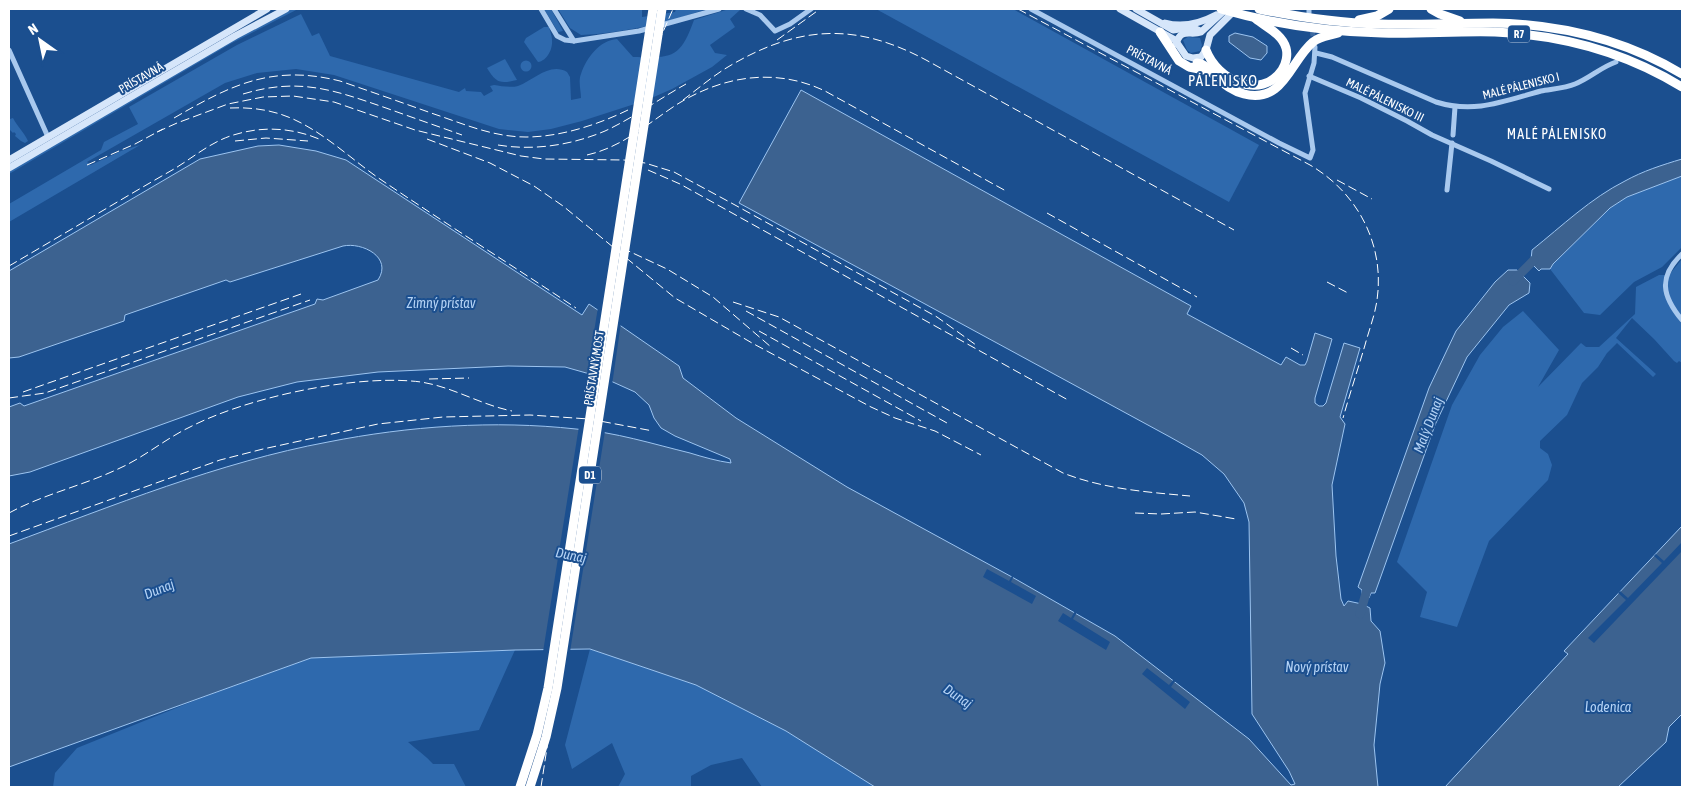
<svg xmlns="http://www.w3.org/2000/svg" width="1691" height="796" font-family="'Asap Condensed',sans-serif">
<style>
.green{fill:#2e69ad}
.water{fill:#3c6290;stroke:#9cc4f0}
.pier{fill:#1b4f8f}
.lines{fill:none;stroke-linecap:round;stroke-linejoin:round}
.river{stroke:#3c6290;stroke-width:9}
.minor-tunnel{stroke:#3d69a0;stroke-width:5;stroke-dasharray:5 2.5;stroke-linecap:butt}
.minor{stroke:#a9c9ee;stroke-width:5}
.secondary{stroke:#d6e6fa;stroke-width:7}
.motorway{stroke:#fff;stroke-width:9}
.rail{stroke:#fff;stroke-width:1;stroke-dasharray:9 4;stroke-linecap:butt}
.labels{text-anchor:middle;dominant-baseline:central;stroke-width:4;stroke-linejoin:round;paint-order:stroke}
.shield{fill:#1b4f8f;stroke:#bbcadd;stroke-width:1}
.shield-label{font-size:11px;font-weight:bold;fill:#fff}
.street-label{font-size:12px;fill:#fff;stroke:#1b4f8f}
.neighbourhood-label{font-size:14px;letter-spacing:1px;fill:#fff;stroke:#1b4f8f}
.water-label{font-size:14px;font-style:italic;fill:#b5d3f5;stroke:#1b4f8f}
.quarter-label{font-size:15px;letter-spacing:1px;fill:#fff;stroke:#1b4f8f}
</style>
<rect width="100%" height="100%" fill="#1b4f8f"/>
<g class="green">
<path d="M292 9H298L232 43 9 174V171L238 37Z"/>
<path d="M544 9H551L563 31 558 32Z"/>
<path d="M558 9H642V17L675 12 676 9H707C666 23 625 33 581 35L570 28Z"/>
<path d="M729 9 740 10 730 19 735 27 710 45 715 53 727 55 712 67 672 89 647 100 582 121 551 129 528 132 499 129 334 75 296 69 257 73 225 83 87 162 91 165 121 151 140 145 9 222V204L101 150 104 142 138 124 129 107 237 45 301 14 312 36 319 33 330 56 459 92 465 88 466 91 481 92 484 96 493 91 490 86 494 85C501 86 511 88 518 86 534 80 550 62 567 72L570 77 571 100 581 98C581 91 578 81 581 74 586 58 600 40 617 39L633 57C672 58 680 59 694 20Z"/>
<path d="M876 9H1013L1259 145 1229 202Z"/>
<path d="M544 27H549C550 31 552 36 552 40 553 49 547 61 538 62L524 42 526 38Z"/>
<path d="M1188 37 1200 38 1202 45 1200 51 1191 53 1187 50 1183 40Z"/>
<path d="M505 59 517 80C500 84 496 83 487 68Z"/>
<circle cx="526" cy="66" r="5.5"/>
<path d="M9 117 10 119 13 118C17 126 24 132 28 141L25 143 21 141 15 136 16 134 14 132 13 133 9 129Z"/>
<path d="M1682 176V247L1662 267 1634 282 1600 315 1584 313 1550 269 1553 264 1610 208 1627 197Z"/>
<path d="M1682 259V363L1679 361 1677 363 1674 361 1654 339 1632 318 1616 338 1656 374 1653 377 1617 343 1607 353 1598 367 1582 383 1567 415 1540 441V448L1548 454 1552 465 1548 480 1489 541 1457 627 1420 617 1427 592 1397 562 1452 405 1480 355 1503 327 1523 311 1559 350 1538 387 1581 343 1586 347H1599L1635 314 1636 287 1659 275H1669Z"/>
<path d="M590 649 696 685 786 731 875 787H762L742 758 711 765 691 776V787H618L625 774 612 743 572 769 565 745Z"/>
<path d="M515 650 479 730 408 742C417 750 426 756 433 764H454L466 787H53L55 773 77 748 196 700 311 658Z"/>
</g>
<g class="water">
<path d="M1235 33 1253 37 1267 46V53L1261 60 1250 58 1229 42V36Z"/>
<path d="M801 90 1191 306 1187 314 1281 365 1286 357 1300 365H1305L1307 361 1315 333 1332 339 1315 398V403L1319 406H1323L1326 403 1344 343 1360 348 1340 417 1345 424 1332 485 1336 556 1341 599 1344 606 1348 601 1362 604 1370 608 1371 621 1380 631 1385 663 1380 684 1374 745 1378 787H875L786 731 696 685 590 649 515 650 311 658 9 767V544C112 506 220 462 328 442 409 426 494 420 576 429 615 432 653 444 690 453 703 457 717 461 731 463L730 459 675 436 661 428 654 418 649 405 635 392 604 378 565 367 508 366 378 372 297 382 238 397 30 472 9 476V407L20 403 24 406 315 304 317 299 323 300 378 280C393 257 362 242 343 246L230 282 226 280 125 315 124 321 19 357 9 358V271L200 159 258 146 279 145 316 151 346 160 582 315 589 304 679 366 683 378 736 418 847 487 1012 577 1115 636 1249 739 1291 785 1295 784 1289 771 1252 714 1249 522 1244 503 1224 474 1202 455 1170 437 739 203Z"/>
<path d="M1682 159V176L1627 197 1610 208 1553 264 1550 269H1541L1539 271 1532 264 1526 270 1523 267 1531 260 1532 250C1562 226 1591 198 1625 181 1643 171 1662 165 1682 159Z"/>
<path d="M1508 270H1517L1530 283 1529 293 1509 305 1467 357 1435 425 1375 593H1371L1369 598 1362 595V590L1358 587 1429 388 1456 331 1495 282Z"/>
<path d="M1682 526V714L1669 727 1666 742 1618 787H1445L1568 654 1564 651Z"/>
</g>
<g class="pier">
<path d="M598 307 621 323 612 385 587 376Z"/>
<path d="M579 426 605 431 570 652H543Z"/>
<path d="M1682 542V551L1594 643 1588 638 1626 600 1618 593 1620 591 1628 598 1662 563 1654 556 1656 554 1664 561Z"/>
<path d="M987 569 1009 581 1013 574 1014 575 1011 582 1036 596 1032 604 983 577Z"/>
<path d="M1075 611 1077 612 1073 619 1110 642 1106 650 1058 621 1063 613 1071 618Z"/>
<path d="M1147 668 1169 685 1174 679 1176 680 1171 687 1190 702 1185 709 1142 674Z"/>
</g>
<g class="lines">
<g class="river">
<path d="M1513 281 1534 260"/>
<path d="M1360 614 1368 586"/>
</g>
<path class="minor-tunnel" d="M1310 16 1314 42"/>
<g class="minor">
<path d="M541 9 557 36 565 40 574 41 639 31 650 28"/>
<path d="M554 9 574 41"/>
<path d="M746 9 760 15 775 31 790 24 811 9"/>
<path d="M1031 9 1279 143 1310 158 1313 150 1305 93 1314 63 1315 47"/>
<path d="M1309 9V13"/>
<path d="M658 26 719 9"/>
<path d="M9 50 48 137"/>
<path d="M1316 53 1332 57 1436 102C1475 114 1504 101 1541 91 1552 89 1566 88 1575 84 1590 78 1601 67 1616 62"/>
<path d="M1309 76 1361 98 1407 121 1432 135 1491 161 1549 189"/>
<path d="M1453 135 1455 107"/>
<path d="M1447 190 1452 143"/>
<path d="M1682 254C1658 277 1662 296 1682 320"/>
</g>
<g class="secondary">
<path d="M1120 9 1175 40 1186 56 1193 58 1201 57 1206 50 1210 35 1236 9"/>
<path d="M1136 9 1173 30 1191 27 1200 31"/>
<path d="M1165 23C1183 28 1201 23 1216 15"/>
<path d="M1176 44C1181 27 1190 36 1201 32L1226 9"/>
<path d="M9 160 267 9"/>
<path d="M9 168 235 36 286 9"/>
</g>
<g class="motorway">
<path d="M1221 9C1273 24 1328 32 1382 33 1420 34 1458 31 1495 32 1562 35 1625 52 1682 87"/>
<path d="M1259 9C1298 17 1339 23 1379 24 1417 25 1455 23 1493 23 1560 24 1625 40 1682 74"/>
<path d="M1431 9 1440 14 1460 21"/>
<path d="M1359 20 1377 16 1389 9"/>
<path d="M1160 32 1179 61 1189 67 1204 70"/>
<path d="M1206 50C1217 80 1261 101 1282 70 1286 64 1288 55 1286 48 1282 34 1266 27 1256 19"/>
<path d="M1197 63C1206 64 1209 70 1215 76 1223 84 1233 91 1244 94 1284 104 1290 61 1313 42 1321 36 1329 36 1338 33"/>
<path d="M520 787 537 735 548 688 653 9"/>
<path d="M530 787 546 737 557 688 662 9"/>
</g>
<g class="rail">
<path d="M1018 9 1310 165C1358 193 1385 245 1377 300 1375 315 1369 330 1365 345 1358 369 1350 393 1343 418"/>
<path d="M777 40 820 9"/>
<path d="M243 94C299 77 334 90 386 108 411 117 437 126 462 135"/>
<path d="M683 100C699 88 715 74 733 64 801 25 857 23 926 60L1234 230"/>
<path d="M230 108C252 107 273 110 293 119 324 133 349 157 377 177 443 222 510 264 576 308"/>
<path d="M174 118C231 85 272 64 340 81 372 92 403 103 434 114 464 124 493 137 526 137 560 137 597 125 628 110"/>
<path d="M157 132 177 123 228 104 263 97 293 96 334 102 415 130 521 156 544 159 624 160 645 163 674 172 735 205 937 317 976 345"/>
<path d="M427 139 490 163 534 186 563 206 675 298 752 343 871 407 895 418 935 431 981 455"/>
<path d="M235 141 266 138 308 141"/>
<path d="M498 145C534 151 572 145 605 131 633 118 659 99 686 84"/>
<path d="M587 155C622 147 646 125 676 105 722 76 775 67 825 91L1006 191"/>
<path d="M87 165 135 144 163 129"/>
<path d="M648 170 680 184 1068 400"/>
<path d="M1337 180 1372 199"/>
<path d="M1047 213 1197 297"/>
<path d="M622 248 667 269 713 297 771 347"/>
<path d="M9 266C64 234 118 201 174 169 194 157 213 140 237 134 264 126 293 128 319 139"/>
<path d="M1327 282 1348 293"/>
<path d="M733 302 779 317 1063 473C1104 489 1146 492 1190 496"/>
<path d="M746 311 947 423"/>
<path d="M759 331 921 421"/>
<path d="M1291 348 1303 355"/>
<path d="M429 379 469 378"/>
<path d="M23 392 301 294"/>
<path d="M9 398 45 393 310 300"/>
<path d="M9 513C44 494 82 486 118 469 143 458 165 439 190 427 246 398 348 376 411 381 447 383 477 404 512 411"/>
<path d="M1135 513 1161 514 1195 512 1236 519"/>
<path d="M9 536 220 460 263 449 378 424 443 417 530 415 589 419 653 431"/>
<path d="M541 787 650 72 656 48 673 9"/>
</g>
</g>
<g class="labels">
<g class="shield">
<rect x="1508" y="25.5" width="22" height="17" rx="4"/>
<rect x="579" y="466.5" width="22" height="17" rx="4"/>
</g>
<g class="shield-label">
<text x="1519" y="34">R7</text>
<text x="590" y="475">D1</text>
</g>
<g class="street-label">
<text transform="translate(1149 60) rotate(28)">PRÍSTAVNÁ</text>
<text transform="translate(141 78) rotate(-30)">PRÍSTAVNÁ</text>
<text transform="translate(1521 86) rotate(-14)">MALÉ PÁLENISKO I</text>
<text transform="translate(1385 100) rotate(26)">MALÉ PÁLENISKO III</text>
<text transform="translate(594 368) rotate(-81)">PRÍSTAVNÝ MOST</text>
</g>
<g class="neighbourhood-label">
<text x="1557" y="134">MALÉ PÁLENISKO</text>
</g>
<g class="water-label">
<text x="441" y="303">Zimný prístav</text>
<text transform="translate(1428 425) rotate(-69)">Malý Dunaj</text>
<text transform="translate(571 555) rotate(12)">Dunaj</text>
<text transform="translate(159 589) rotate(-22)">Dunaj</text>
<text x="1317" y="667">Nový prístav</text>
<text transform="translate(958 696) rotate(34)">Dunaj</text>
<text x="1608" y="707">Lodenica</text>
</g>
<g class="quarter-label">
<text x="1223" y="80">PÁLENISKO</text>
</g>
</g>
<rect width="1691" height="796" fill="none" stroke="#ffffff" stroke-width="20"/>
<g transform="translate(40 40) rotate(327)" stroke="#1b4f8f" stroke-width="4" paint-order="stroke">
<path d="M0-4L9 19L0 12L-9 19Z" fill="#ffffff"/>
<text y="-8" font-size="14" font-weight="bold" text-anchor="middle" fill="#ffffff">N</text>
</g>
</svg>
